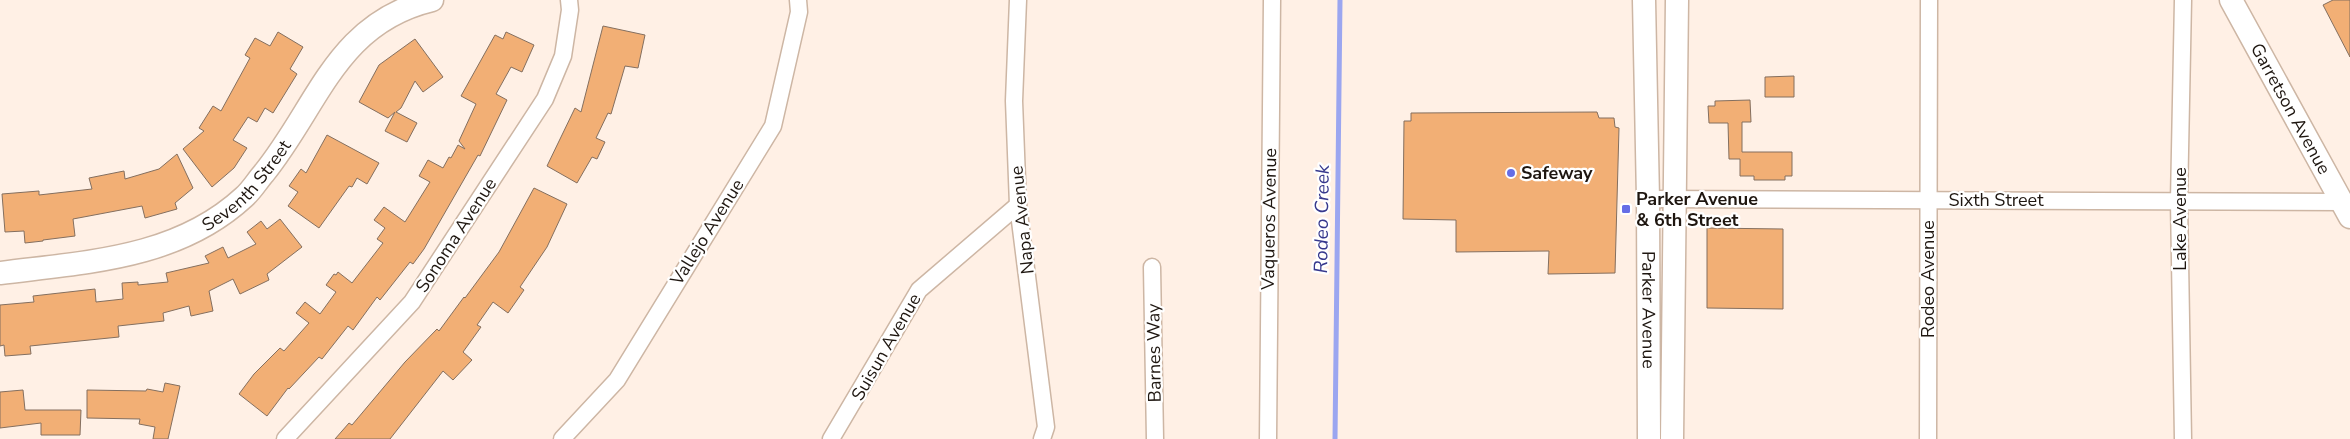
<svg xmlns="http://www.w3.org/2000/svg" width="2350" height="439" font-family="'Nunito Sans',sans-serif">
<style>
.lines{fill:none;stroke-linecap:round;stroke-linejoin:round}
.stream{stroke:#9ba6f0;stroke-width:5}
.building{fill:#f2af75;stroke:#846f5f}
.street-casing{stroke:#cdb6a4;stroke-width:19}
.secondary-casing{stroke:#cdb6a4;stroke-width:25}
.street{stroke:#fff;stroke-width:16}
.secondary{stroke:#fff;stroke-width:22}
.poi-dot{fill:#666de6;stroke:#fff;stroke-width:2}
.labels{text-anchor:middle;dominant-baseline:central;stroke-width:4.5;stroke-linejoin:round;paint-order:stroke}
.street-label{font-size:18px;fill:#1e1610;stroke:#fff}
.poi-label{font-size:18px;font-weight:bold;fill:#1e1610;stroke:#fff;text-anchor:start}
.water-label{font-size:19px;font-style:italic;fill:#36388d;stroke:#fff}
</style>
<rect width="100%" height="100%" fill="#fff0e5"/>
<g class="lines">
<path class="stream" d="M1335 439 1340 0"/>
</g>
<g class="building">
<path d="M2333 0H2350V57L2323 5Z"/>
<path d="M603 26 645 35 638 68 625 66 611 114 608 113 596 138 605 142 597 159 592 157 577 183 547 166 575 108 581 112Z"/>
<path d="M278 32 303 47 290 69 297 74 273 113 265 108 257 122 248 117 233 140 247 148 234 168 212 187 183 149 204 131 199 128 213 106 221 111 250 58 245 55 255 38 270 46Z"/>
<path d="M506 32 534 45 522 72 511 67 496 94 507 100 480 156 478 155 424 249 413 264 410 262 380 300 377 297 353 330 348 326 322 359 319 357 289 389 288 388 267 416 239 394 254 374 280 348 284 351 309 323 296 313 305 302 320 314 336 292 326 285 334 274 336 275 338 272 352 283 383 243 377 239 385 228 374 220 384 207 405 222 430 182 419 176 428 160 443 168 449 157 451 158 458 145 465 149 459 141 476 104 461 96 495 35 503 39Z"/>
<path d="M415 39 443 77 423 92 415 81 401 108 396 112 417 123 407 142 385 131 395 112 388 118 359 102 379 65Z"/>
<path d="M1794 76V97H1765V77Z"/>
<path d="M1750 100 1751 122H1742V152H1792V176H1785V180H1754V176H1740V159H1729L1728 123H1709L1708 106H1715V101Z"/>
<path d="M1597 112 1599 118H1614L1615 127 1619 128 1615 273 1548 274 1549 251 1456 252V220L1403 219 1404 121H1411V113Z"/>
<path d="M327 135 379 163 367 184 357 178 352 187 349 186 319 228 288 206 298 192 289 186 301 169 306 173Z"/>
<path d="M177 154 193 188 175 203 177 209 145 218 142 206 73 219 75 236 43 240V241L25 243 24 231 5 232 2 194 39 191V195L92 189 89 178 124 171 125 179 159 169Z"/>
<path d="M534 188 567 204 547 247 520 287 524 290 508 313 493 302 477 325 481 327 463 352 472 360 453 380 443 371 390 439H335L349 423 352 425 405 362 437 329 439 331 464 297 465 298 499 252Z"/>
<path d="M280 219 302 247 267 274 269 280 240 294 233 279 209 291 213 311 191 316 189 306 163 313 164 321 118 326 119 337 30 346 31 354 5 356 4 345 0 346V305L34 302 33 296 95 289 96 302 123 299 122 283 138 282V285L168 282 166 273 209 263 205 256 223 247 228 258 256 244 247 232 261 221 267 229Z"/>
<path d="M1707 228 1783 229V309L1707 308Z"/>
<path d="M165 383 180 386 168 439H153L155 427 139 424 140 419 87 418V390L146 391 147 389 163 392Z"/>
<path d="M23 390 25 410H81L80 435H41V423L0 428V392Z"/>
</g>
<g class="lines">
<defs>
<g id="street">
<path d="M1018 0 1014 101 1018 205 1046 427 1042 439"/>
<path d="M1648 199 2343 202"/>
<path d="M1152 267 1155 439"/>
<path d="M285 439 412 302 545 99 563 56 570 10 569 0"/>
<path d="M562 439 617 380 773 126 799 12 798 0"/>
<path d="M831 439 919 290 1018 205"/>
<path d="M1268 439 1272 0"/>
<path d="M1928 439 1929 0"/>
<path d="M2183 439 2179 201 2183 0"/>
</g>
<g id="secondary">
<path id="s1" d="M1644 0 1648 199 1649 439"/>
<path id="s2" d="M2231 0 2350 217"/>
<path id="s3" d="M0 273C86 262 177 259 244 197 252 190 257 181 264 173 319 105 336 23 432 0"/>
<path d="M1672 439 1677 0"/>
</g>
</defs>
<use href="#street" class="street-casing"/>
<use href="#secondary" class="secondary-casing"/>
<use href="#street" class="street"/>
<use href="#secondary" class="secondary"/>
</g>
<g class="poi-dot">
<circle cx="1511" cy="173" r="5"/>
<rect x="1621" y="204" width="10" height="10" rx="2.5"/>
</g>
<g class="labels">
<g class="street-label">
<text stroke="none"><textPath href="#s2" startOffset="124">Garretson Avenue</textPath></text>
<text stroke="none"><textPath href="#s3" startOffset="270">Seventh Street</textPath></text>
<text x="1996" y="200">Sixth Street</text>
<text transform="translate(1269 219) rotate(-89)">Vaqueros Avenue</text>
<text transform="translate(2180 219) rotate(-90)">Lake Avenue</text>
<text transform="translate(1022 220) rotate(-96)">Napa Avenue</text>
<text transform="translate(707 232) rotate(-58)">Vallejo Avenue</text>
<text transform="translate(456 235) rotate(-57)">Sonoma Avenue</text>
<text transform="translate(1928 279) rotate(-90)">Rodeo Avenue</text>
<text stroke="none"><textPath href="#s1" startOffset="310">Parker Avenue</textPath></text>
<text transform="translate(886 347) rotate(-60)">Suisun Avenue</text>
<text transform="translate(1154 353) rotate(-91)">Barnes Way</text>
</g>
<g class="poi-label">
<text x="1521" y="173">Safeway</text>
<text x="1636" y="199">Parker Avenue<tspan x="1636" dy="21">&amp; 6th Street</tspan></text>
</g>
<g class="water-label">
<text transform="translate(1322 219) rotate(-89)">Rodeo Creek</text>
</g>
</g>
</svg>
